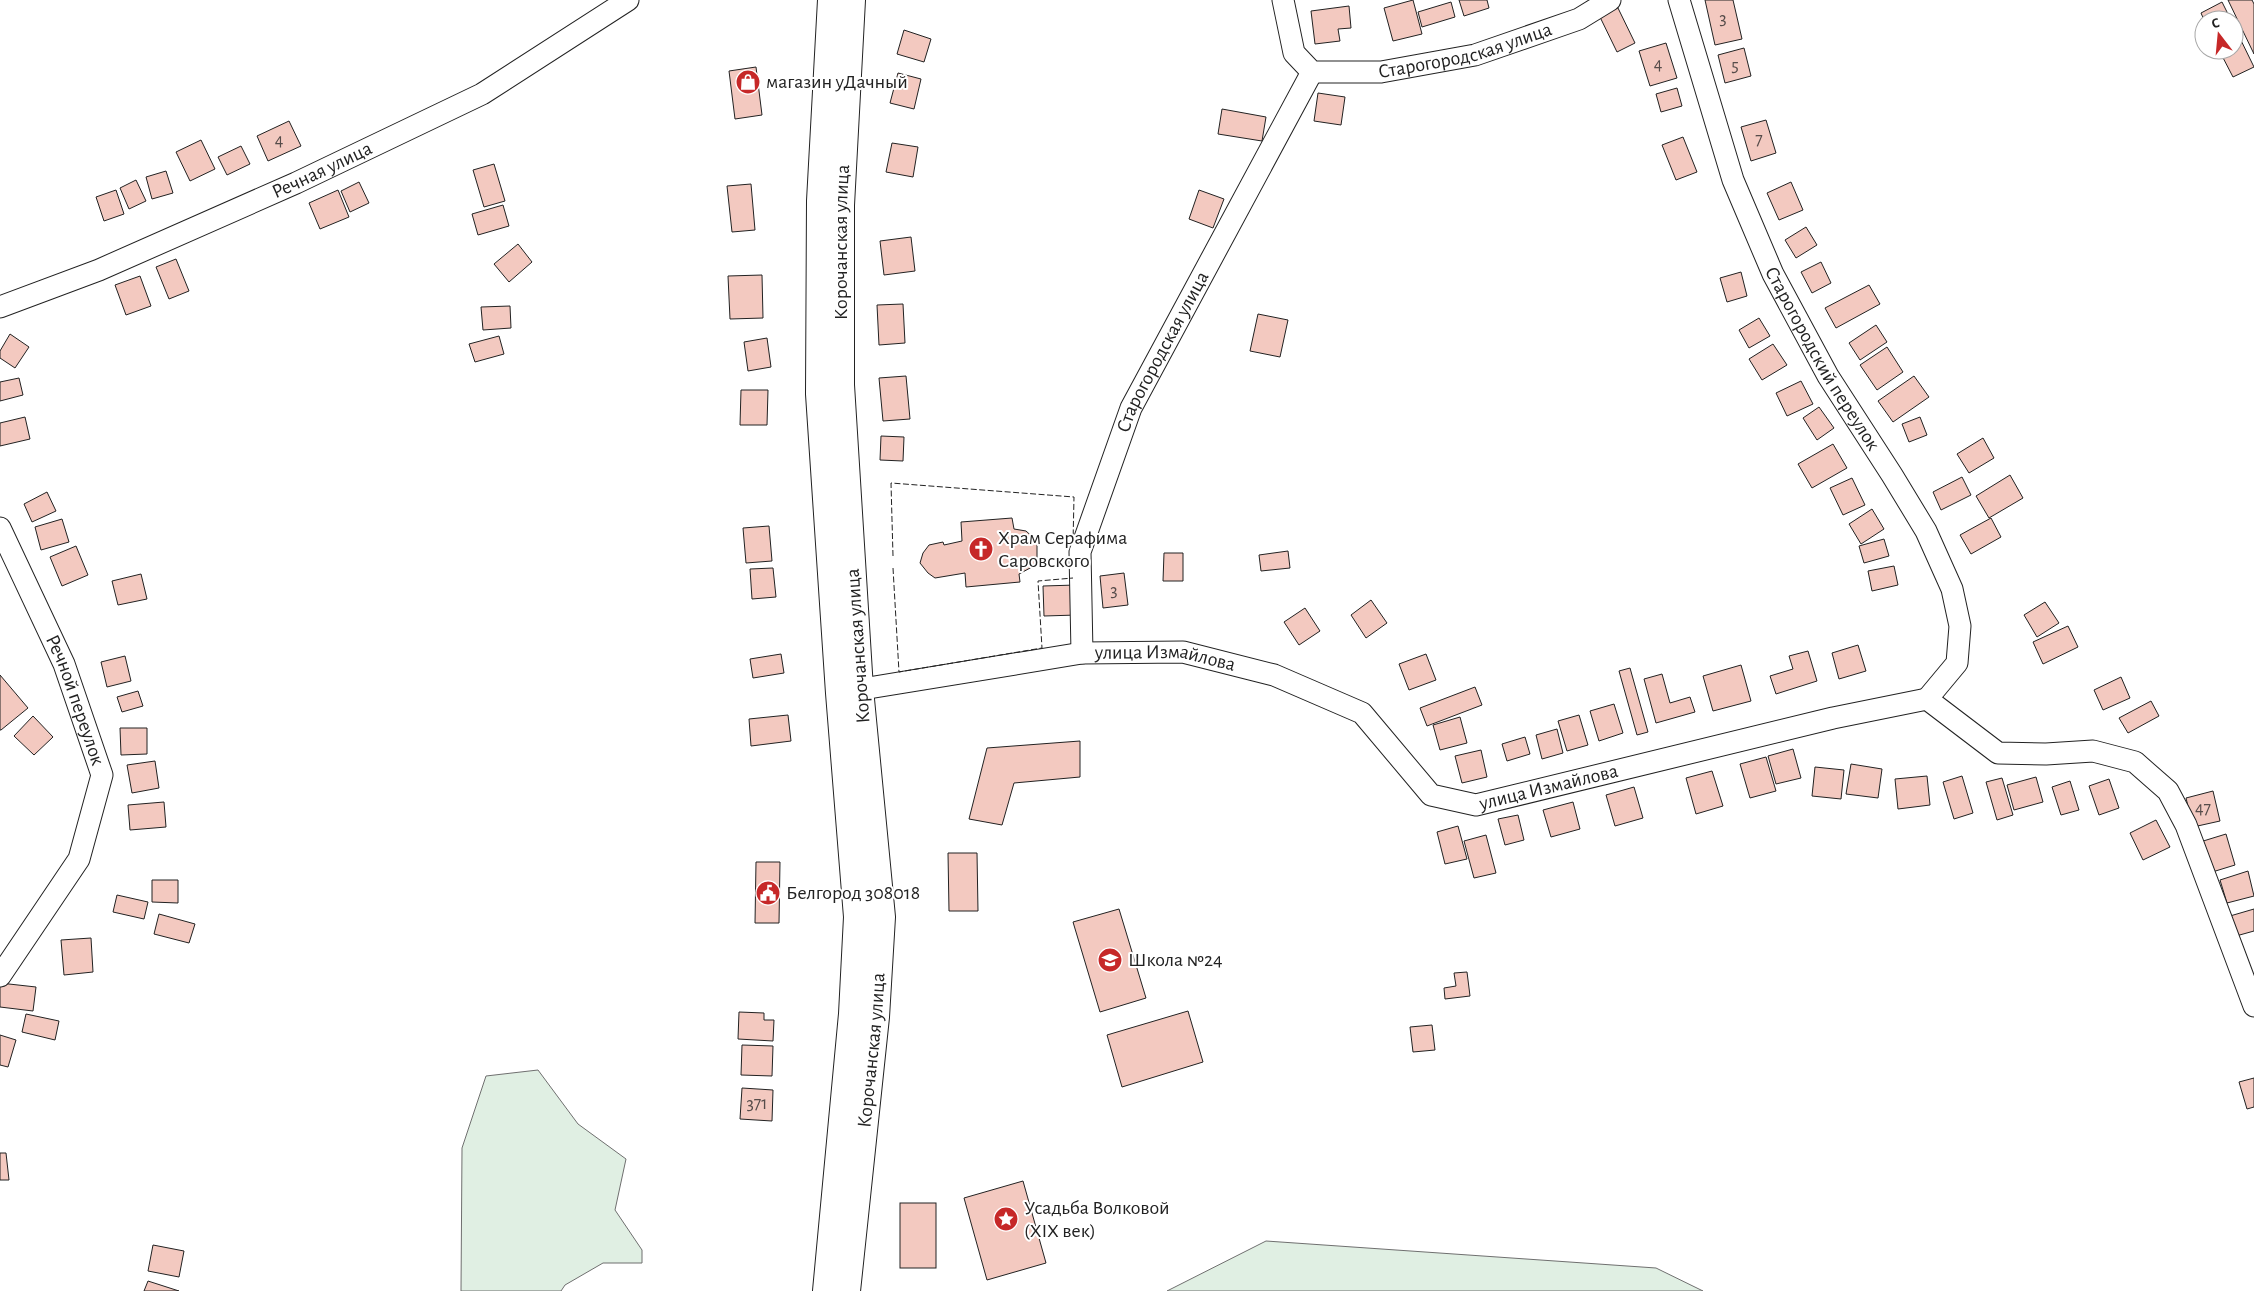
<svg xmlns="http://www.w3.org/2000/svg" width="2254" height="1291" font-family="'Alegreya Sans',sans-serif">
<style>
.green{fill:#e0efe3;stroke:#6f6f6f}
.building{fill:#f3c9c0;stroke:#222}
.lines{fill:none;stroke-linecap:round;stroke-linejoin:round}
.minor-casing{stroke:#222;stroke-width:23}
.major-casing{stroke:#222;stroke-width:28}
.minor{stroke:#fff;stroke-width:21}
.major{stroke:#fff;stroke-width:26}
.fence{stroke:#222;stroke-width:1;stroke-dasharray:6 2.5;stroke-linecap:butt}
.labels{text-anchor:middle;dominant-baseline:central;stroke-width:4;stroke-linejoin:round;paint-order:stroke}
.number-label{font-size:18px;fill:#564c4a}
.street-label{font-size:20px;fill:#222;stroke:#fff}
.poi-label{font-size:20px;fill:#222;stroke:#fff;text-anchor:start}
</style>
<rect width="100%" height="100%" fill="#fff"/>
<g class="green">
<path d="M538 1070 578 1124 626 1159 615 1210 642 1250V1263H603L565 1285 561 1291H461L462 1148 486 1076Z"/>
<path d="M1266 1241 1656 1268 1703 1291H1167Z"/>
</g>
<g class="building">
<path d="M1413 0 1422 34 1393 41 1384 8Z"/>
<path d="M1459 0H1487L1489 8 1464 16Z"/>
<path d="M1705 0H1733L1742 39 1715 45Z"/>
<path d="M2228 0H2252L2254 4V54Z"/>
<path d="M1451 2 1455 17 1422 27 1418 12Z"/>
<path d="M2222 2 2231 20H2204L2201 13Z"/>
<path d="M1349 6 1351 28 1338 29 1340 41 1315 44 1311 11Z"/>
<path d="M1617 6 1635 43 1617 52 1599 15Z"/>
<path d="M2234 26 2254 67 2233 77 2219 50H2234Z"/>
<path d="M904 30 931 39 924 62 897 54Z"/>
<path d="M1666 43 1677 78 1650 86 1639 51Z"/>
<path d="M1744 48 1751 76 1725 83 1718 55Z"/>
<path d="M756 67 762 115 735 119 729 71Z"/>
<path d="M898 73 921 79 914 109 890 103Z"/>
<path d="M1677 88 1682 106 1661 112 1656 94Z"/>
<path d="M1318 93 1345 97 1341 125 1314 121Z"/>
<path d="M1222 109 1266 117 1262 141 1218 134Z"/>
<path d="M1766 120 1776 153 1751 161 1741 127Z"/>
<path d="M289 121 301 146 268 161 257 136Z"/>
<path d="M1683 137 1697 172 1676 180 1662 145Z"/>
<path d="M201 140 215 169 190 181 176 152Z"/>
<path d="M892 143 918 147 913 177 886 172Z"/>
<path d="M241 146 250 164 227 175 218 157Z"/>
<path d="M494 164 505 201 484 207 473 170Z"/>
<path d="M166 171 173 193 152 199 146 177Z"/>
<path d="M136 180 146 201 129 209 120 188Z"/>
<path d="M359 182 369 203 350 212 341 191Z"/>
<path d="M1791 182 1803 210 1779 220 1767 193Z"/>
<path d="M751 184 755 230 732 232 727 186Z"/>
<path d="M116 190 124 214 104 221 96 197Z"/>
<path d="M338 190 349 217 320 229 309 203Z"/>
<path d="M1199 190 1224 199 1213 228 1189 219Z"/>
<path d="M503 205 509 226 478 235 472 214Z"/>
<path d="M1806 227 1817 245 1796 258 1785 240Z"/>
<path d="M911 237 915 271 884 275 880 241Z"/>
<path d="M518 244 532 262 509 282 494 264Z"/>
<path d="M176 259 189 291 169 299 156 267Z"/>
<path d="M1821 262 1831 283 1812 293 1801 272Z"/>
<path d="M1741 272 1747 296 1727 302 1720 278Z"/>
<path d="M762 275 763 318 730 319 728 276Z"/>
<path d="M140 276 151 306 126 315 115 285Z"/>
<path d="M1869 285 1880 304 1836 328 1825 308Z"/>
<path d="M903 304 905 343 879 345 877 305Z"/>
<path d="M510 306 511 328 483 330 481 307Z"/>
<path d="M1258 314 1288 320 1280 357 1250 351Z"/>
<path d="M1759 318 1770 336 1749 348 1739 330Z"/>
<path d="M1876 325 1887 342 1860 360 1849 343Z"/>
<path d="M10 334 29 347 15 368 0 358V351Z"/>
<path d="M499 336 504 354 475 362 469 344Z"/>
<path d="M767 338 771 367 748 371 744 342Z"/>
<path d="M1773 344 1787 365 1762 380 1749 359Z"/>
<path d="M1887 347 1903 372 1877 390 1860 365Z"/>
<path d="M906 376 910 419 883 421 879 378Z"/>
<path d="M1914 376 1929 397 1893 422 1878 401Z"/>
<path d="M19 378 23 395 0 401V382Z"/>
<path d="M1801 381 1813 404 1787 416 1776 393Z"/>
<path d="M741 390H768L767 425H740Z"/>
<path d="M1819 407 1834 428 1817 440 1803 418Z"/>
<path d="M25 417 30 439 0 446V423Z"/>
<path d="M1920 417 1927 435 1909 442 1902 424Z"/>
<path d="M881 436 904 437 903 461 880 460Z"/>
<path d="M1983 438 1994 458 1969 473 1957 454Z"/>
<path d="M1833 444 1847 468 1812 488 1798 464Z"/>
<path d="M2010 475 2023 498 1989 518 1976 496Z"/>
<path d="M1962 477 1971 495 1941 510 1933 492Z"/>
<path d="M1852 478 1865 505 1843 515 1830 488Z"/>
<path d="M47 492 56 511 32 522 24 504Z"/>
<path d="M1872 509 1884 529 1861 544 1849 524Z"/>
<path d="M1012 518 1014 529 1026 531 1037 541V560L1032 567 1019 574 1020 582 966 587 965 573 935 578 928 573 920 563 923 553 929 545 943 542 944 545 962 541 961 522Z"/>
<path d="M1991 518 2001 537 1971 554 1960 535Z"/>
<path d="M62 519 69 542 41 550 35 527Z"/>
<path d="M769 526 772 561 746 563 743 528Z"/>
<path d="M1884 539 1889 556 1864 563 1859 546Z"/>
<path d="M76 546 88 575 62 586 50 557Z"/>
<path d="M1288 551 1290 568 1261 571 1259 555Z"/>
<path d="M1164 553H1183V581H1163Z"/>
<path d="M1894 566 1898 585 1872 591 1868 571Z"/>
<path d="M773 568 776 597 752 599 750 569Z"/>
<path d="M1124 573 1128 605 1103 608 1100 576Z"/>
<path d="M141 574 147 599 118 605 112 581Z"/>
<path d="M1076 585 1077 615 1044 616 1043 586Z"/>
<path d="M1371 600 1387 623 1366 638 1351 615Z"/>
<path d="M2045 602 2059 623 2037 637 2024 615Z"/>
<path d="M1305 608 1320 631 1299 645 1284 622Z"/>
<path d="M2068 626 2078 647 2043 664 2033 642Z"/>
<path d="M1858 645 1866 671 1839 679 1832 653Z"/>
<path d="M1808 651 1817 681 1776 694 1770 676 1793 669 1789 656Z"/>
<path d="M781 654 784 673 753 678 750 659Z"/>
<path d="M1426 654 1436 680 1409 690 1399 664Z"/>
<path d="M125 656 131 681 107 687 101 662Z"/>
<path d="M1741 665 1751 701 1713 711 1703 676Z"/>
<path d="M1630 668 1648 732 1637 735 1619 671Z"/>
<path d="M1662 674 1670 703 1690 697 1695 712 1656 723 1644 679Z"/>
<path d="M0 675 28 708 1 730H0Z"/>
<path d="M2121 677 2130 698 2103 710 2094 690Z"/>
<path d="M1475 687 1482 705 1427 726 1420 708Z"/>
<path d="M138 691 143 706 122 712 117 697Z"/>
<path d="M2151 701 2159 716 2128 733 2119 718Z"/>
<path d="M1614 704 1623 733 1599 741 1590 711Z"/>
<path d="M788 715 791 741 751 746 749 719Z"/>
<path d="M1579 715 1588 745 1567 751 1558 721Z"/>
<path d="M33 716 53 737 34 755 14 736Z"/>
<path d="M1460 717 1467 743 1440 750 1433 725Z"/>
<path d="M120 728H147V754L121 755Z"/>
<path d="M1557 729 1563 753 1542 759 1536 735Z"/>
<path d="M1525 737 1530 754 1507 761 1502 744Z"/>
<path d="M1080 741V777L1014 783 1002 825 969 819 987 748Z"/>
<path d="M1793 749 1801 778 1776 784 1768 756Z"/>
<path d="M1481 750 1487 777 1462 783 1455 756Z"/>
<path d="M1766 757 1776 791 1750 798 1740 764Z"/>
<path d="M155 761 159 788 132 793 127 765Z"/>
<path d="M1851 764 1882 769 1878 798 1846 794Z"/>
<path d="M1815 767 1844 770 1841 799 1812 796Z"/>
<path d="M1712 771 1723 806 1696 814 1686 778Z"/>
<path d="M1927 776 1930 805 1898 809 1895 779Z"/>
<path d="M1962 776 1973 813 1954 819 1943 782Z"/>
<path d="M2036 777 2043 802 2014 810 2007 785Z"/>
<path d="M2002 778 2013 815 1997 820 1986 782Z"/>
<path d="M2109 779 2119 808 2099 815 2089 786Z"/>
<path d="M2070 781 2079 810 2061 815 2052 787Z"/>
<path d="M1634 787 1643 818 1615 826 1606 795Z"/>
<path d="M2213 791 2220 821 2193 827 2186 798Z"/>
<path d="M164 802 166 827 130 830 128 805Z"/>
<path d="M1573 802 1580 829 1551 837 1543 810Z"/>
<path d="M1518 815 1524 840 1505 845 1498 819Z"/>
<path d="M2156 820 2170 847 2143 860 2130 833Z"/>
<path d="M1458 826 1467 859 1445 864 1437 832Z"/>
<path d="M2226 834 2235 865 2209 873 2200 842Z"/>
<path d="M1486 835 1496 873 1474 878 1464 841Z"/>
<path d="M948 853H977L978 911H949Z"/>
<path d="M756 862H780L779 923H755Z"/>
<path d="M2248 871 2254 896 2227 903 2220 880Z"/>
<path d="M152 880H178V903L152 902Z"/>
<path d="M117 895 148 902 144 919 113 912Z"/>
<path d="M1119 909 1146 998 1100 1012 1073 922Z"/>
<path d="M2254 909V931L2236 936 2230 916Z"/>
<path d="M159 914 195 924 189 943 154 934Z"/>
<path d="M91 938 93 972 64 975 61 940Z"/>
<path d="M1467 972 1470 996 1445 999 1444 988 1456 986 1454 973Z"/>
<path d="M0 983 36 987 33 1011 0 1007Z"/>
<path d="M1188 1011 1203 1062 1122 1087 1107 1035Z"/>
<path d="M739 1012 764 1013V1020H774L773 1041 738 1039Z"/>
<path d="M26 1014 59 1021 55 1040 22 1032Z"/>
<path d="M1432 1025 1435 1050 1413 1052 1410 1027Z"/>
<path d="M0 1035 16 1040 8 1067 0 1065Z"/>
<path d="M742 1045 773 1046 772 1076 741 1075Z"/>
<path d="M2254 1078V1107L2247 1109 2239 1082Z"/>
<path d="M742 1088 773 1090 772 1121 740 1119Z"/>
<path d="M0 1153H6L9 1180H0Z"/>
<path d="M1023 1181 1046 1263 987 1280 964 1198Z"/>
<rect x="900" y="1203" width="36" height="65"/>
<path d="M153 1245 184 1251 179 1277 148 1271Z"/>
<path d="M148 1281 179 1291H144Z"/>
</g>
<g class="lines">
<defs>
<g id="minor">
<path id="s1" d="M1283 0 1294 53 1312 72H1381L1475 55 1579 19 1610 0"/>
<path id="s2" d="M1679 0 1733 180 1773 274 1828 376 1892 475 1926 531 1952 589 1960 626 1957 663 1927 699"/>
<path id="s3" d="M0 307 99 270 296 183 482 94 628 0"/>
<path id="s4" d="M0 528 64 664 102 775 79 859 0 976"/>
<path id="s5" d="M1082 653 1080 552 1131 408 1312 72"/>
<path id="s6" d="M844 692 1082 653 1183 652 1274 675 1362 713 1431 795 1476 805 1833 718 1927 699 1998 753 2046 754 2093 751 2135 762 2168 791 2186 825 2254 1006"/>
</g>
<g id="major">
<path d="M826 1291 852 1014 857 917 839 693 819 394 820 201 831 0"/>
<path id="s7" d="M847 1291 876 1017 882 917 860 689 841 385V205L852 0"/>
</g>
</defs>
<use href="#minor" class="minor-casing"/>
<use href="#major" class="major-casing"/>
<use href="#minor" class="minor"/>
<use href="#major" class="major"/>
<g class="fence">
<path d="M893 556 891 483 1074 497 1073 543"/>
<path d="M893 568 899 672 1042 648 1038 581 1073 578"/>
</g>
</g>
<defs>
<symbol id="shop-disc" viewBox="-11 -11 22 22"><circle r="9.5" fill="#c62828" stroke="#fff"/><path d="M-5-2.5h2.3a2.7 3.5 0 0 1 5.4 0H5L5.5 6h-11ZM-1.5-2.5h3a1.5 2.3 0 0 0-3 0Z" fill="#fff"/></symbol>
<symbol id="church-disc" viewBox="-11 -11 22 22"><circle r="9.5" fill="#c62828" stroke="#fff"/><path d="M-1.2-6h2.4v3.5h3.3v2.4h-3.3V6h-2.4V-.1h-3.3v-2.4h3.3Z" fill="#fff"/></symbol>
<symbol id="civic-disc" viewBox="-11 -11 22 22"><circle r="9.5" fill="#c62828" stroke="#fff"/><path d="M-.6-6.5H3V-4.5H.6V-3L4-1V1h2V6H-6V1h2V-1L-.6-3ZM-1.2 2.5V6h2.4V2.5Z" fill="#fff"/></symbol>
<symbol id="school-disc" viewBox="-11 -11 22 22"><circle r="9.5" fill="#c62828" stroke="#fff"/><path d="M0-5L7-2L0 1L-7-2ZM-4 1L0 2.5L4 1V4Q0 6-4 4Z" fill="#fff"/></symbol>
<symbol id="sight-disc" viewBox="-11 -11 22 22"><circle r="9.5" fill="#c62828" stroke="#fff"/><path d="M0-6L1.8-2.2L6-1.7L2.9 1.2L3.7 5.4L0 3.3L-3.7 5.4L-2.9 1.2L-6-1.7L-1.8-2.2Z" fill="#fff"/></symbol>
</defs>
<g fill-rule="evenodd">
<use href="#shop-disc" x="734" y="68" width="28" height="28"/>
<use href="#church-disc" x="967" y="535" width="28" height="28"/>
<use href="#civic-disc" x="754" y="879" width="28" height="28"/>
<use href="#school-disc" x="1096" y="946" width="28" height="28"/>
<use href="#sight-disc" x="992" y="1205" width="28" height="28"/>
</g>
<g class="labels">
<g class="number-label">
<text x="1723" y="19">3</text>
<text x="1658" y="65">4</text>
<text x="1735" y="66">5</text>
<text x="1759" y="140">7</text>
<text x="279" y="141">4</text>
<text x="1114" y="591">3</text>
<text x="2203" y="809">47</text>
<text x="757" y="1104">371</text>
</g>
<g class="street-label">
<text stroke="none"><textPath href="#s1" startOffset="236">Старогородская улица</textPath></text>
<text stroke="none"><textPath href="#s3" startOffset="350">Речная улица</textPath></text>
<text stroke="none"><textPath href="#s7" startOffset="1052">Корочанская улица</textPath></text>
<text stroke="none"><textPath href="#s5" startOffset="318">Старогородская улица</textPath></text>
<text stroke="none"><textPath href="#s2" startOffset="388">Старогородский переулок</textPath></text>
<text transform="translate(858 646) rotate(-94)">Корочанская улица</text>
<text stroke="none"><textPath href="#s6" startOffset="325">улица Измайлова</textPath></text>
<text stroke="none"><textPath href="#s4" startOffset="188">Речной переулок</textPath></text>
<text stroke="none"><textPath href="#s6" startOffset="760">улица Измайлова</textPath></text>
<text stroke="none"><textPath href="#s7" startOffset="242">Корочанская улица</textPath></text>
</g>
<g class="poi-label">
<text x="766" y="82">магазин уДачный</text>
<text x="998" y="538">Храм Серафима<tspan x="998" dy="23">Саровского</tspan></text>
<text x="786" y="893">Белгород 308018</text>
<text x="1128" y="960">Школа №24</text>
<text x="1024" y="1208">Усадьба Волковой<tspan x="1024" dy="23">(XIX век)</tspan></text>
</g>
</g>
<g transform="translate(2219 35) rotate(344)"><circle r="24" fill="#ffffff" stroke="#a7a7a7"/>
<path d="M0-4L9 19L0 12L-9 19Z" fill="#c62828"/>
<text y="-8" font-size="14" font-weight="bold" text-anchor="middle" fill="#222222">С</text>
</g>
</svg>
